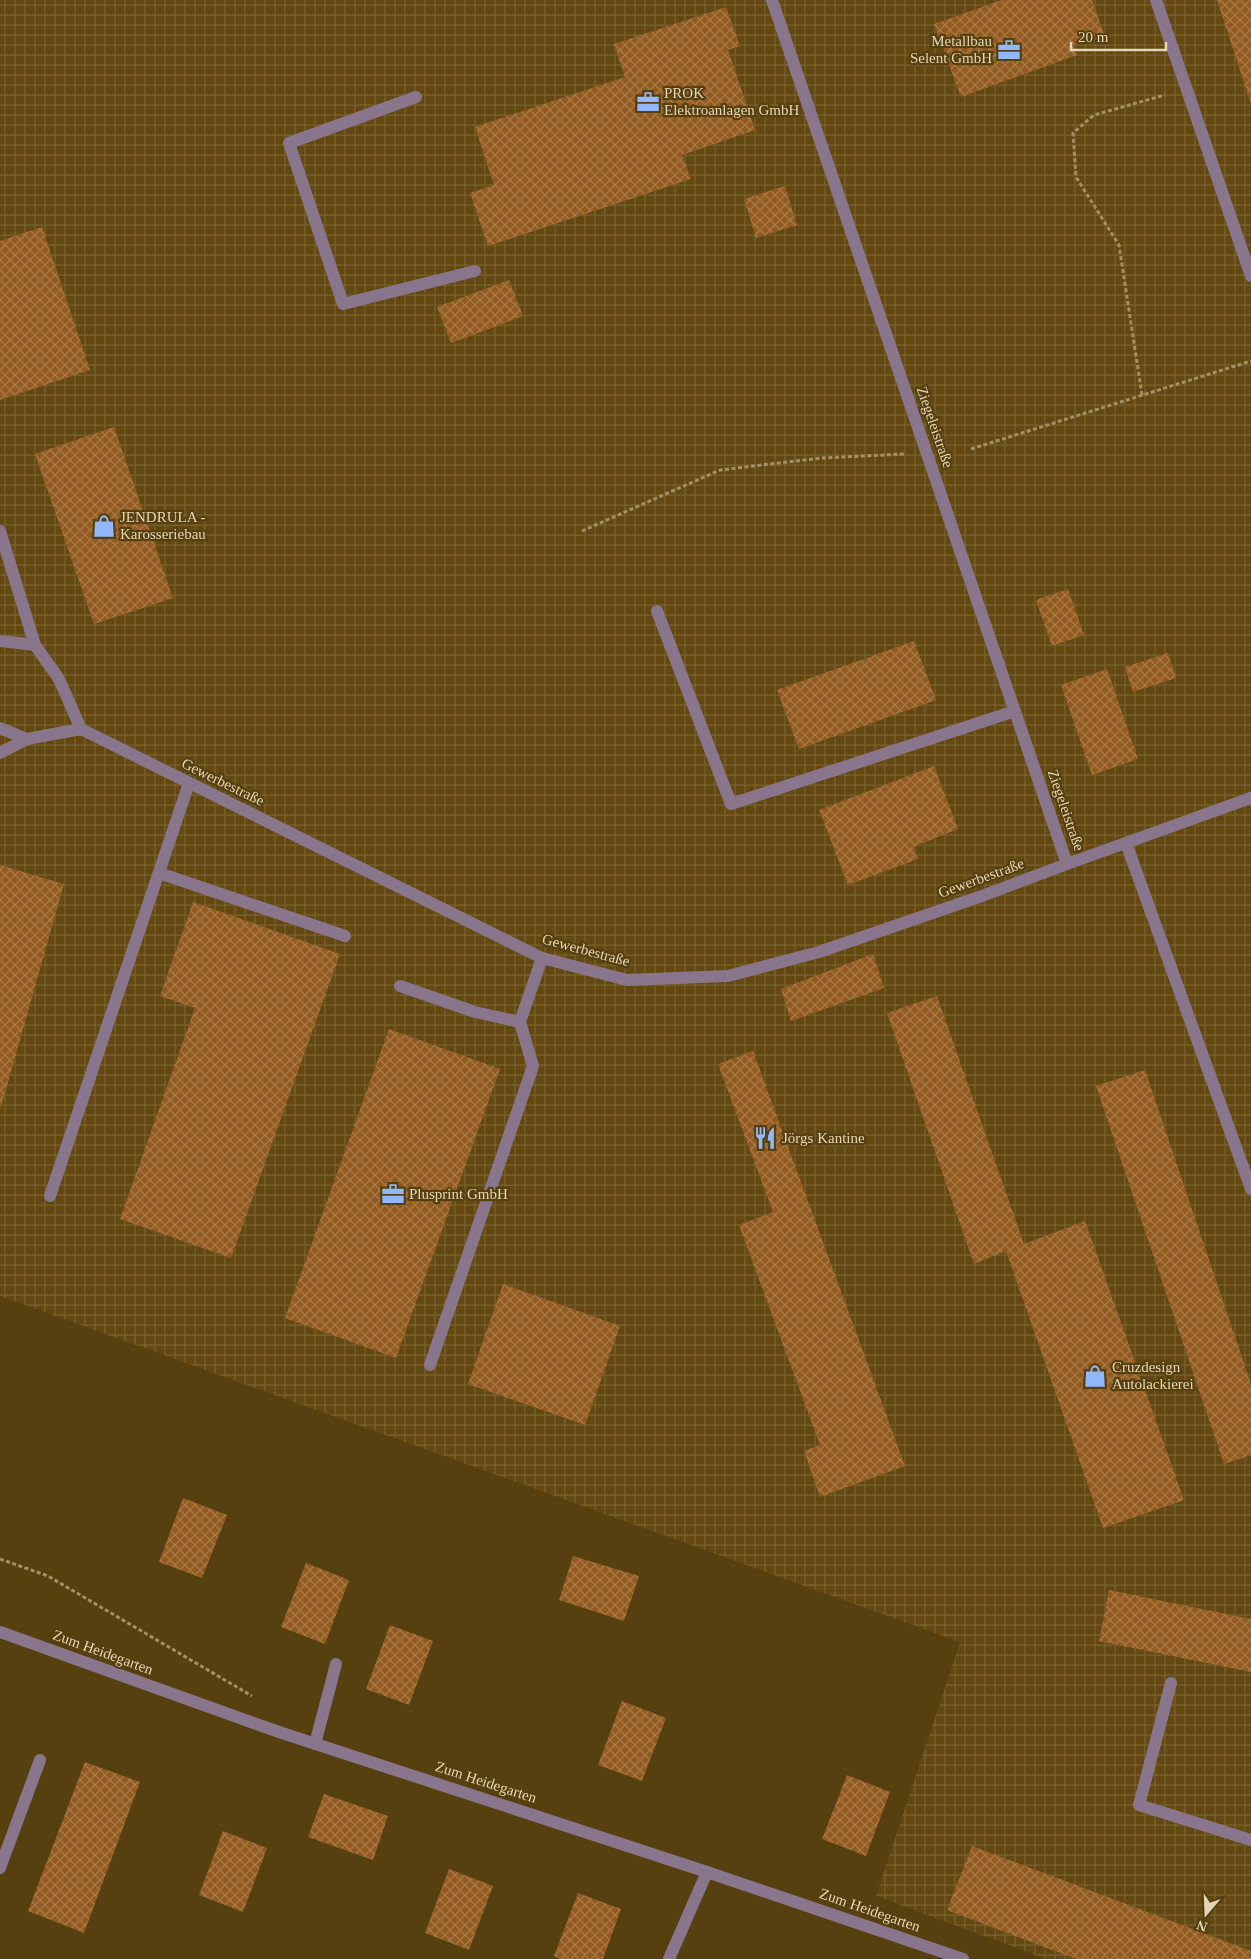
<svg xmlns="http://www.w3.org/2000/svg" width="1251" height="1959" font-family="Georgia,serif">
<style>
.industrial{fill:url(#industrial-grid)}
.building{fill:url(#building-cross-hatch)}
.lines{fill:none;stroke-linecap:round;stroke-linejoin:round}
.path{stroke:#a39069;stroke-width:3;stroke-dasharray:4 2.5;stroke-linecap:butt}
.minor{stroke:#89768c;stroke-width:12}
.labels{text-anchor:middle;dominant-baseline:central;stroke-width:4.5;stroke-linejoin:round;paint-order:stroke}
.poi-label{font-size:15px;fill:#e5d5b7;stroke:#56400f;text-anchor:start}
.street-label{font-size:15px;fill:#e5d5b7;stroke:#56400f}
</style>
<defs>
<pattern id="industrial-grid" width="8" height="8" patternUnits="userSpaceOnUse" patternTransform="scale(1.25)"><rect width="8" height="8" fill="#634911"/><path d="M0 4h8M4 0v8" fill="none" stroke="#796231"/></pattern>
<pattern id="building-cross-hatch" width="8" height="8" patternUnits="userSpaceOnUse" patternTransform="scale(1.25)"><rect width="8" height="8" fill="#945b20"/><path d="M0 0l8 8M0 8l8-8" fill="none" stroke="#a87948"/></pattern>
</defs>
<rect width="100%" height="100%" fill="#56400f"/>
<path class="industrial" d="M0 0H1251V1959H1046L876 1896 960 1642 0 1296Z"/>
<g class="building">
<path d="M1002 0H1092L1104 34 1073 45 1077 55 961 97 934 24Z"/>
<path d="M1217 0H1251V104Z"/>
<path d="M726 7 740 46 728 50 755 130 682 155 691 179 488 246 470 193 494 185 475 127 625 77 614 44Z"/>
<path d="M785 186 797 225 756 238 744 199Z"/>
<path d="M42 227 90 370 0 400V241Z"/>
<path d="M509 280 523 316 451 343 437 307Z"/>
<path d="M114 427 173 598 94 624 35 454Z"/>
<path d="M1068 589 1084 635 1052 646 1036 600Z"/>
<path d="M914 641 936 700 799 749 777 690Z"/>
<path d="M1168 653 1176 678 1133 692 1125 667Z"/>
<path d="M1107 669 1138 759 1092 775 1061 685Z"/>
<path d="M934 766 958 829 913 847 918 859 848 885 819 810Z"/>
<path d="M0 865 64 884 1 1107H0Z"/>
<path d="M193 902 340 954 231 1258 120 1219 195 1008 160 996Z"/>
<path d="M873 954 884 988 791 1021 781 989Z"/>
<path d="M937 996 1024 1244 1085 1221 1184 1500 1103 1528 1006 1251 974 1264 887 1013Z"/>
<path d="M389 1029 500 1069 396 1358 285 1318Z"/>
<path d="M753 1051 905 1466 820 1497 804 1451 820 1445 739 1225 773 1212 718 1064Z"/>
<path d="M1145 1070 1251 1384V1455L1224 1464 1096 1086Z"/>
<path d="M503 1284 620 1326 585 1425 468 1384Z"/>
<path d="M183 1498 227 1515 202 1578 159 1562Z"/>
<path d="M573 1556 639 1576 624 1621 559 1600Z"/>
<path d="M306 1563 349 1580 325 1644 281 1627Z"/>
<path d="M1109 1590 1251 1619V1672L1099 1641Z"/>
<path d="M390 1625 433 1641 409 1705 366 1689Z"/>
<path d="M622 1701 666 1718 642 1781 598 1765Z"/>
<path d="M85 1762 140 1782 84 1933 28 1911Z"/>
<path d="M847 1775 890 1792 866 1856 822 1839Z"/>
<path d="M324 1794 388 1816 373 1860 308 1837Z"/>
<path d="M223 1831 267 1848 243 1912 199 1895Z"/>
<path d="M972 1846 1251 1951V1959H1076L947 1910Z"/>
<path d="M449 1869 493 1886 469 1950 425 1933Z"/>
<path d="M578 1893 621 1909 603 1959H560L554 1956Z"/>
</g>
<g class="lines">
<g class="path">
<path d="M1142 395 1119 245 1076 177 1073 133 1094 115 1165 95"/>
<path d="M971 449 1251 361"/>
<path d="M582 531 720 470 821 458 904 454"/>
<path d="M0 1559 48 1576 252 1696"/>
</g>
<g class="minor">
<path d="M772 0 1067 864"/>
<path d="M1156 0 1251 276"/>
<path d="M416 97 289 143 343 304 475 271"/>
<path d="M0 531 35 645"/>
<path d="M657 611 731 804 1015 711"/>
<path d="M0 641 35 645 59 679 81 729"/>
<path d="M0 728 27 739"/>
<path d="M0 753 27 739 81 729 542 958 627 980 728 976 819 952 982 896 1067 864 1251 798"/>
<path d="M1126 843 1251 1189"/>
<path d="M159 873 345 936"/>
<path d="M400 986 475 1012 520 1022"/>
<path d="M50 1196 189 783"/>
<path d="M430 1365 533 1066 520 1022 542 958"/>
<path d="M0 1632 279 1732 707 1872 963 1959"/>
<path d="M1171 1683 1139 1805 1251 1840"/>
<path d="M315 1744 336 1664"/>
<path d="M0 1868 40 1760"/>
<path d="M669 1959 707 1872"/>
</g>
</g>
<defs>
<symbol id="office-bare" viewBox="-9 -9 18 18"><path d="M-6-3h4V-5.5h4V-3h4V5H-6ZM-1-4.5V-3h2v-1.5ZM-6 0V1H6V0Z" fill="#93b7fd" stroke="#56400f" stroke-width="2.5" paint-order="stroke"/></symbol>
<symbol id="shop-bare" viewBox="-9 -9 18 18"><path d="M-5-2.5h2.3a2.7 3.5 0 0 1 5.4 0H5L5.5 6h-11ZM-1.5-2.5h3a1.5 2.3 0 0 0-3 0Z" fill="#93b7fd" stroke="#56400f" stroke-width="2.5" paint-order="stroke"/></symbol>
<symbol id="restaurant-bare" viewBox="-9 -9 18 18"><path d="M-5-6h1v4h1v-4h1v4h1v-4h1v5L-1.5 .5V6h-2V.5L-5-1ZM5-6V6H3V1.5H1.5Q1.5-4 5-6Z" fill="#93b7fd" stroke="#56400f" stroke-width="2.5" paint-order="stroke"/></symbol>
</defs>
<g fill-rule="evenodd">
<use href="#office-bare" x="993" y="34" width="32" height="32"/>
<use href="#office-bare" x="632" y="86" width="32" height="32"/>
<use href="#shop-bare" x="88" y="510" width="32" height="32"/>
<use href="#restaurant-bare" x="749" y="1122" width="32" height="32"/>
<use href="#office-bare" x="377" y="1178" width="32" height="32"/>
<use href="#shop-bare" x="1079" y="1360" width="32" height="32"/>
</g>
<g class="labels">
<g class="poi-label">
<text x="992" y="41" text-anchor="end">Metallbau<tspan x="992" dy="17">Selent GmbH</tspan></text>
<text x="664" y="93">PROK<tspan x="664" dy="17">Elektroanlagen GmbH</tspan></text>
<text x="120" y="517">JENDRULA -<tspan x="120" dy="17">Karosseriebau</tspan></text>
<text x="782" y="1138">Jörgs Kantine</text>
<text x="409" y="1194">Plusprint GmbH</text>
<text x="1112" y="1367">Cruzdesign<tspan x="1112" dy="17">Autolackierei</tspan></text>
</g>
<g class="street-label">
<text transform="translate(935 427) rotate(71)">Ziegeleistraße</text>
<text transform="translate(223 782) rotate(26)">Gewerbestraße</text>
<text transform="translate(1066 810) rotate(71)">Ziegeleistraße</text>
<text transform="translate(981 878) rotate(-20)">Gewerbestraße</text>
<text transform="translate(586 950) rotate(15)">Gewerbestraße</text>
<text transform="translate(103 1652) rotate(20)">Zum Heidegarten</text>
<text transform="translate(486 1782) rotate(18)">Zum Heidegarten</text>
<text transform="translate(870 1910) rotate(19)">Zum Heidegarten</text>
</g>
</g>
<g transform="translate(1206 1914) rotate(199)" stroke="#56400f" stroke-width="4" paint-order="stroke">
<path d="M0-4L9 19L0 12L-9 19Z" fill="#e5d5b7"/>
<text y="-8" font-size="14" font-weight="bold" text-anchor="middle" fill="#e5d5b7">N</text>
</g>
<path d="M1071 42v8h95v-8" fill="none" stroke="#e5d5b7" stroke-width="2.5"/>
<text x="1078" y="42" font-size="15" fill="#e5d5b7" stroke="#56400f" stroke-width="4" paint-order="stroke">20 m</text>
</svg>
